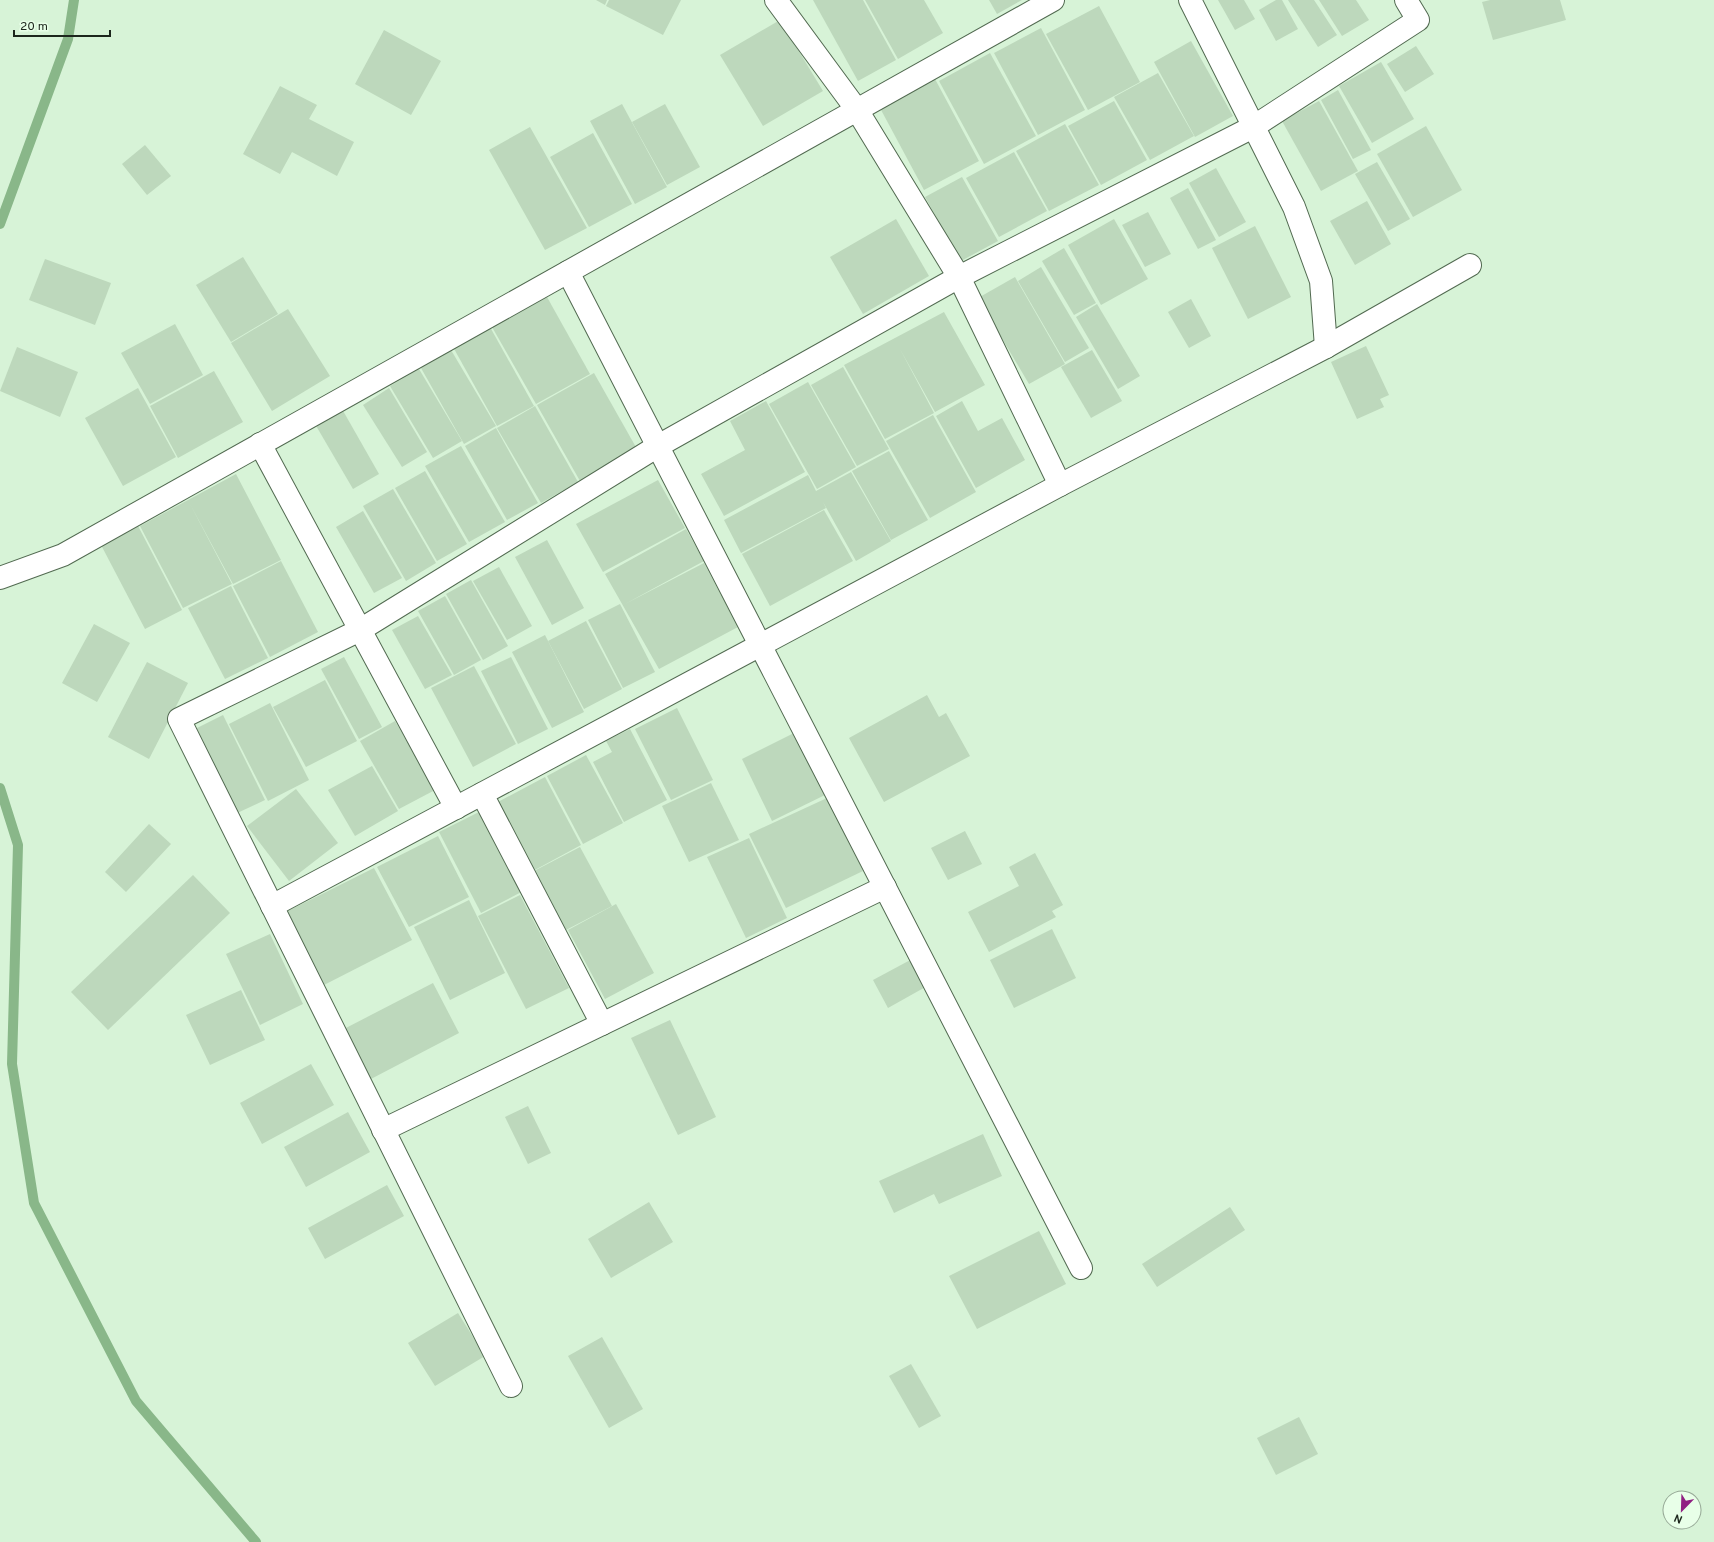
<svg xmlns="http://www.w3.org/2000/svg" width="1714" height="1542" font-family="Overpass,sans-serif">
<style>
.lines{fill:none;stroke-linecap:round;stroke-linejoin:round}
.stream{stroke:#89b789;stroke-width:10}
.building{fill:#bdd8bc}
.minor-casing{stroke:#526a51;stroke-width:24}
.minor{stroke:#fff;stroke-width:22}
</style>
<rect width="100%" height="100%" fill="#d7f3d7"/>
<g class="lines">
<g class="stream">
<path d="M0 224 68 39 74 0"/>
<path d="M0 788 18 845 12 1064 34 1203 136 1401 256 1542"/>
</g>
</g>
<g class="building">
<path d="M596 0H607L605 5Z"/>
<path d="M609 0H681L663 35 606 6Z"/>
<path d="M813 0H863L896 60 858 81Z"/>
<path d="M865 0H924L943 33 898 59Z"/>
<path d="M989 0H1022L997 14Z"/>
<path d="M1218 0H1244L1255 19 1235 30Z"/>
<path d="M1276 0H1282L1298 29 1276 41 1259 10Z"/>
<path d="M1288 0H1314L1337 35 1318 47Z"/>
<path d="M1319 0H1356L1369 20 1342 36Z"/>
<path d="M1490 0H1560L1566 20 1493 40 1482 2Z"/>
<path d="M1099 6 1140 82 1088 110 1046 34Z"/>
<path d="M780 20 823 91 763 126 720 55Z"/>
<path d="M1041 28 1085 110 1038 135 994 53Z"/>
<path d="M384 30 441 61 411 115 355 84Z"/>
<path d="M1191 41 1233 116 1195 137 1154 62Z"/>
<path d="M1416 46 1434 74 1405 92 1387 64Z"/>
<path d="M990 53 1036 136 984 164 939 81Z"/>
<path d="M1381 62 1414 119 1372 143 1339 86Z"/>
<path d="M1158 73 1194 136 1150 160 1114 97Z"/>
<path d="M935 79 979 161 924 190 880 108Z"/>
<path d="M280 86 317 105 309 119 354 142 337 176 292 152 280 174 243 154Z"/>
<path d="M1338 90 1371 150 1353 159 1321 100Z"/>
<path d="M1114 101 1147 160 1101 185 1068 126Z"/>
<path d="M1319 101 1358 171 1321 191 1282 121Z"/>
<path d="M622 104 667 187 635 204 590 121Z"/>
<path d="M665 104 700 167 667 185 632 122Z"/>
<path d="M1065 124 1099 185 1049 211 1016 151Z"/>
<path d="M1426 126 1462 190 1413 217 1377 154Z"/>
<path d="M530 127 587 228 545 250 489 150Z"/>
<path d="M593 133 632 204 589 227 550 157Z"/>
<path d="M145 145 171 176 147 195 122 164Z"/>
<path d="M1014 152 1047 211 999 237 966 178Z"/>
<path d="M1377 162 1410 219 1388 231 1355 174Z"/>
<path d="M1216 168 1246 222 1219 237 1189 183Z"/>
<path d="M962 177 998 241 961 261 925 197Z"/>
<path d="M1188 188 1216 240 1198 249 1170 198Z"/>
<path d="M1367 201 1391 244 1355 265 1330 221Z"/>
<path d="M1148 212 1171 254 1145 267 1122 225Z"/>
<path d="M896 219 929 276 863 314 830 257Z"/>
<path d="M1114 219 1148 279 1101 305 1068 245Z"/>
<path d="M1255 226 1291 297 1248 319 1212 248Z"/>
<path d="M1064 248 1096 303 1074 315 1042 261Z"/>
<path d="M243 257 278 314 231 342 196 285Z"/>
<path d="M45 259 111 283 95 325 29 300Z"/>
<path d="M1041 267 1089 348 1065 362 1018 281Z"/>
<path d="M1015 277 1065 364 1029 384 978 298Z"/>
<path d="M547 297 590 374 536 404 492 327Z"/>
<path d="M1191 299 1211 336 1189 348 1168 312Z"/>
<path d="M1097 304 1140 376 1118 389 1076 317Z"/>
<path d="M288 309 330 376 272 411 231 343Z"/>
<path d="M944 312 985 385 935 412 900 349 934 413 885 439 844 365Z"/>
<path d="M175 324 203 375 150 404 121 353Z"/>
<path d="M490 327 534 406 497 426 453 347Z"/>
<path d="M1366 346 1389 395 1380 399 1384 407 1357 419 1331 362Z"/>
<path d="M17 347 78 372 60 417 0 391Z"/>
<path d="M451 350 496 426 464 444 421 368Z"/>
<path d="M1092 350 1122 401 1091 418 1061 367Z"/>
<path d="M843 367 889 449 857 466 811 385Z"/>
<path d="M419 369 462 441 433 458 390 386Z"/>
<path d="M214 371 243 422 178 458 150 406Z"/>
<path d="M594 373 637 449 580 481 537 405Z"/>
<path d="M808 382 856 467 817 489 769 404Z"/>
<path d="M138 388 176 457 123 486 85 418Z"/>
<path d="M389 388 427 452 402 467 363 405Z"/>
<path d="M766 401 805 472 724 516 701 474 745 450 730 421Z"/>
<path d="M962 401 978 431 1002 418 1025 460 976 488 936 416Z"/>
<path d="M535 406 578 482 541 503 497 428Z"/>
<path d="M342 409 379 474 353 489 315 424Z"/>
<path d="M933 415 976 492 930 518 886 441Z"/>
<path d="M496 428 538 503 507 520 465 446Z"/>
<path d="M461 446 505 522 469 542 425 466Z"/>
<path d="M889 451 928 520 891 540 852 471Z"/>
<path d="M425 471 467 544 437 561 395 488Z"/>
<path d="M851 472 891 541 856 561 823 502 826 508 741 553 724 520 808 475 816 491Z"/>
<path d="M236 474 281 560 233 584 190 504 232 584 183 608 140 526Z"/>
<path d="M658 480 685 528 603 572 576 524Z"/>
<path d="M393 489 436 563 406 581 363 506Z"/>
<path d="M824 510 853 561 770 606 742 554Z"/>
<path d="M363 511 402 578 374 593 336 527Z"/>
<path d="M137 524 182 610 145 629 100 543Z"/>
<path d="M686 529 704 561 625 604 704 563 738 627 659 669 605 574Z"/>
<path d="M547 540 584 608 552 625 515 557Z"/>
<path d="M281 561 318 632 270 657 233 586Z"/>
<path d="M499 567 532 626 507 640 473 581Z"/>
<path d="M471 580 508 646 483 660 446 594Z"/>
<path d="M231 586 268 658 225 679 188 608Z"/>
<path d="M445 596 481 660 454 675 418 611Z"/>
<path d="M620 604 655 672 623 688 588 620Z"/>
<path d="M418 616 452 675 425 689 392 630Z"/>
<path d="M586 621 622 689 584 709 548 641Z"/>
<path d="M94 624 130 643 97 702 62 683Z"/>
<path d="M545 635 584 712 552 728 512 652Z"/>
<path d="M344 657 382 727 359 739 321 669Z"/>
<path d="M511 657 548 729 518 744 481 671Z"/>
<path d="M147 662 188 683 149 759 108 737Z"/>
<path d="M474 666 516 744 473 767 431 688Z"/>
<path d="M325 680 357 741 306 767 273 707Z"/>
<path d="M927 695 939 717 946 713 970 756 884 802 849 738Z"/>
<path d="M270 703 309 780 268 801 229 724Z"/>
<path d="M677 708 713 780 671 800 635 729Z"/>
<path d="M223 715 265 800 233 815 191 731Z"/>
<path d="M395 721 435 790 399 809 360 741Z"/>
<path d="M630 729 667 800 624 822 593 762 612 752 606 741Z"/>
<path d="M796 732 827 794 772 821 742 759Z"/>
<path d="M586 755 623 823 583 844 547 776Z"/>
<path d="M372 766 398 811 355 836 328 790Z"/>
<path d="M545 777 581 845 533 871 496 803Z"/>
<path d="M711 783 739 840 689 862 662 806Z"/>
<path d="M296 789 338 843 289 881 247 826Z"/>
<path d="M827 798 863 871 786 908 749 834Z"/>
<path d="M487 808 529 888 481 913 439 832Z"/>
<path d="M149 824 171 844 126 892 105 872Z"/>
<path d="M965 831 982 864 948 880 931 848Z"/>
<path d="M438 836 469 897 409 927 377 867Z"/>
<path d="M749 838 787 918 746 938 707 857Z"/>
<path d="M580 847 612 906 566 930 534 871Z"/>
<path d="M1035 853 1063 905 1052 911 1056 917 989 952 968 912 1019 886 1009 867Z"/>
<path d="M374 868 412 940 324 985 286 912Z"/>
<path d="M193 875 230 913 108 1030 71 992Z"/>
<path d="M520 895 569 988 526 1009 478 916Z"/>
<path d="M469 900 505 973 450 1000 414 927Z"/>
<path d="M616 904 654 973 605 999 568 930Z"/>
<path d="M1052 929 1076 978 1014 1008 990 960Z"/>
<path d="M270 934 303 1004 260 1025 226 954Z"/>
<path d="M914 958 929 985 888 1008 873 980Z"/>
<path d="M433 983 459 1033 369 1080 342 1030Z"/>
<path d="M241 990 265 1040 210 1065 186 1015Z"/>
<path d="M670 1020 716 1117 678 1135 631 1038Z"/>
<path d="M311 1064 334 1105 262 1144 240 1103Z"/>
<path d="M528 1106 551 1153 528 1164 505 1117Z"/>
<path d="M348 1112 370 1152 306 1187 284 1147Z"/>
<path d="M983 1134 1002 1176 939 1204 934 1194 894 1213 879 1181Z"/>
<path d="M387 1185 404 1216 325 1259 308 1228Z"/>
<path d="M649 1202 673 1242 611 1278 588 1239Z"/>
<path d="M1230 1207 1245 1230 1157 1287 1142 1264Z"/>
<path d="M1039 1231 1066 1284 977 1329 949 1276Z"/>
<path d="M458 1313 485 1356 435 1386 408 1343Z"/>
<path d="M602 1337 643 1409 609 1428 568 1356Z"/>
<path d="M911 1364 941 1416 919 1428 889 1376Z"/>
<path d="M1299 1417 1318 1454 1276 1475 1257 1438Z"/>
</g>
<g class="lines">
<defs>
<g id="minor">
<path d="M776 0 857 110 959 277 1060 485"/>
<path d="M1190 0 1294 207 1321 281 1326 347"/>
<path d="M568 272 1081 1268"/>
<path d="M260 444 456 808"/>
<path d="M0 578 63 555 1053 0"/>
<path d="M482 794 602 1024"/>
<path d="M272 906 1060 485 1326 347 1470 265"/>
<path d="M383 1130 885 887"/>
<path d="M511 1386 179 719 360 630 658 446 959 277 1253 127 1418 20 1406 0"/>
</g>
</defs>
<use href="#minor" class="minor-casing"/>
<use href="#minor" class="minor"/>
</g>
<g transform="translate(1682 1510) rotate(203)"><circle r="19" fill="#e8ffe8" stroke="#96a896"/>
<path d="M0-3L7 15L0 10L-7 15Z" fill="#902082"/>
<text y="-6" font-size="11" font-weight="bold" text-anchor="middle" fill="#1c261c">N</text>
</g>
<path d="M14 30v6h96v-6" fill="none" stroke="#1c261c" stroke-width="2"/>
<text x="20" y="30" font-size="12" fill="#1c261c" stroke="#e8ffe8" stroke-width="3" paint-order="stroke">20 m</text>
</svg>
